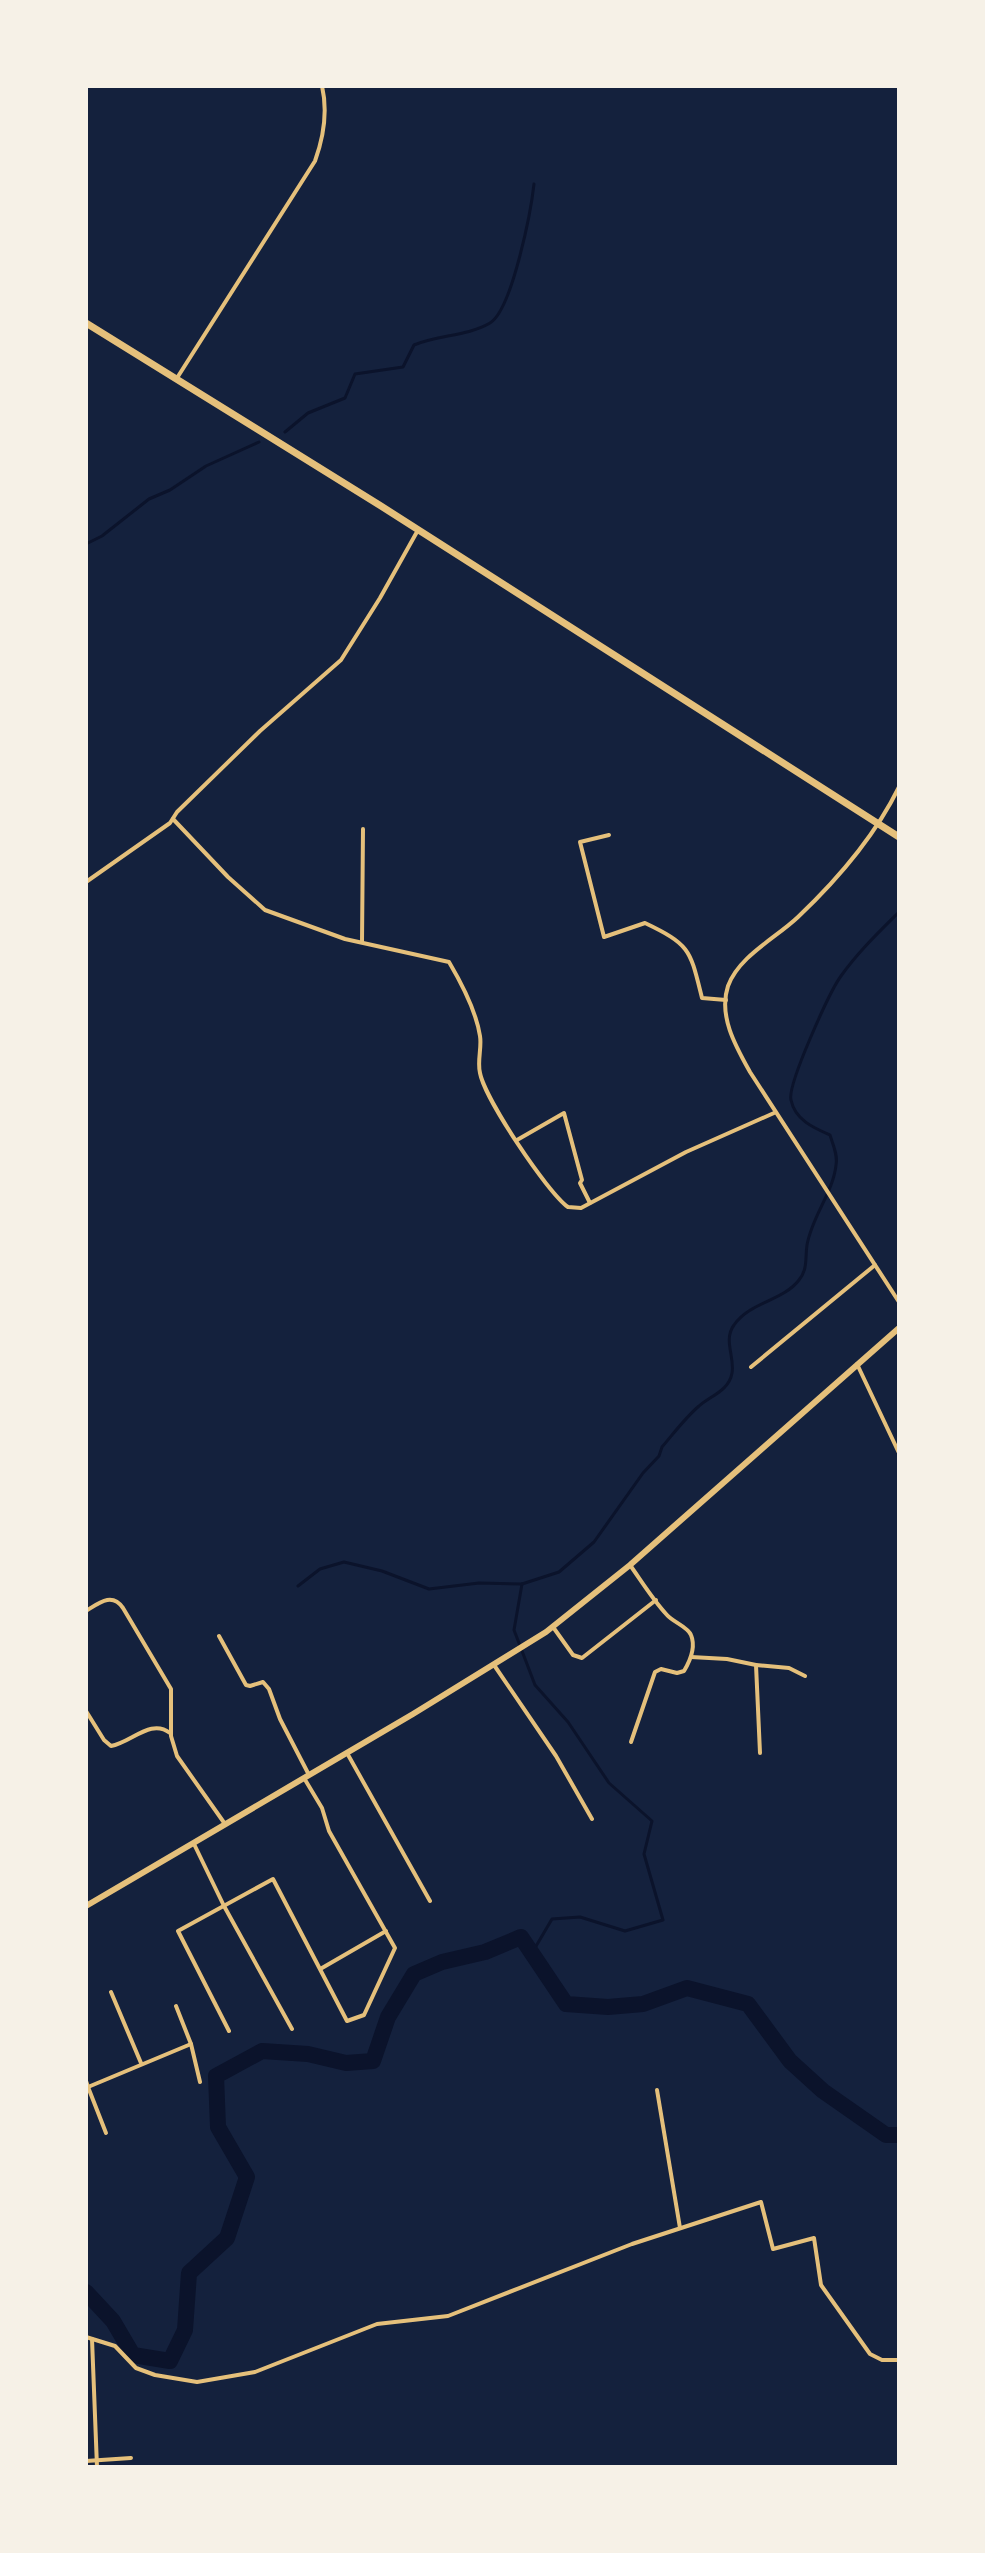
<svg xmlns="http://www.w3.org/2000/svg" width="985" height="2553" font-family="Lato,sans-serif">
<style>
.lines{fill:none;stroke-linecap:round;stroke-linejoin:round}
.stream{stroke:#0b132b;stroke-width:3}
.river{stroke:#0b132b;stroke-width:16}
.minor{stroke:#e5c07b;stroke-width:4}
.secondary{stroke:#e5c07b;stroke-width:6}
.primary{stroke:#e5c07b;stroke-width:7}
</style>
<rect width="100%" height="100%" fill="#14213d"/>
<g class="lines">
<g class="stream">
<path d="M285 432 308 413 345 398 355 374 403 367 414 345C438 335 468 336 490 323 512 310 531 211 534 184"/>
<path d="M86 544 102 536 149 499 170 490 206 466 259 442"/>
<path d="M522 1584 514 1630 535 1685 568 1722 609 1783 652 1821 644 1854 663 1920 625 1931 580 1917 552 1919 532 1953"/>
<path d="M298 1586 320 1569 344 1562 382 1571 429 1589 479 1583 522 1584 559 1572 594 1542 643 1473 659 1456 662 1447C674 1433 685 1418 699 1406 710 1396 729 1391 732 1373 735 1357 723 1340 734 1325 750 1302 783 1301 799 1280 808 1269 805 1258 807 1245 812 1216 833 1193 836 1165 838 1155 833 1145 830 1135 814 1128 795 1120 791 1100 787 1085 830 991 841 976 858 952 879 932 899 912"/>
</g>
<path class="river" d="M86 2292 113 2321 133 2355 170 2361 185 2330 189 2273 227 2238 247 2177 218 2127 216 2076 262 2051 308 2054 346 2063 373 2061 388 2017 414 1974 442 1962 485 1952 521 1937 566 2004 608 2007 643 2004 687 1988 748 2004 790 2061 823 2091 886 2135H899"/>
<g class="minor">
<path d="M177 378 315 161C324 136 328 112 322 86"/>
<path d="M899 787C875 836 837 880 798 917 776 938 739 956 728 986 718 1016 736 1047 750 1072L899 1302"/>
<path d="M173 819 228 877 265 910 345 939 449 962C462 984 476 1010 480 1036 482 1048 477 1061 480 1073 485 1099 547 1192 568 1207L581 1208 686 1152 774 1113"/>
<path d="M609 835 580 842 604 937 645 923C691 945 690 950 702 998L726 1000"/>
<path d="M86 882 170 823 177 812 260 731 341 660 380 598 418 530"/>
<path d="M362 942 363 829"/>
<path d="M517 1140 564 1113 582 1180 580 1183 590 1203"/>
<path d="M857 1364 899 1453"/>
<path d="M751 1367 875 1265"/>
<path d="M630 1565C642 1582 653 1600 667 1615 673 1622 688 1627 691 1635 696 1647 690 1661 684 1671L677 1673 661 1669 655 1672 631 1742"/>
<path d="M86 1611C99 1603 112 1592 123 1608L171 1689V1736L177 1756 225 1824"/>
<path d="M553 1627 573 1655 582 1658 656 1600"/>
<path d="M219 1636 246 1685 250 1686 263 1682 269 1689 280 1719 309 1775"/>
<path d="M691 1657 727 1659 756 1665 760 1753"/>
<path d="M494 1665 556 1756 592 1819"/>
<path d="M756 1665 789 1668 805 1676"/>
<path d="M86 1711 104 1740 111 1746C132 1742 151 1718 170 1733"/>
<path d="M347 1753 430 1901"/>
<path d="M194 1844 224 1906 292 2029"/>
<path d="M322 1968 386 1931"/>
<path d="M111 1992 141 2063"/>
<path d="M176 2006 191 2044 200 2082"/>
<path d="M229 2031 178 1931 273 1879 347 2021 364 2015 395 1948 329 1831 322 1808 304 1778"/>
<path d="M86 2081 88 2087 191 2044"/>
<path d="M88 2087 106 2133"/>
<path d="M657 2090 680 2228"/>
<path d="M86 2337 115 2346 136 2368 155 2375 197 2382 255 2372 377 2324 448 2316 632 2244 761 2202 773 2249 814 2238 821 2285 870 2354 882 2360H899"/>
<path d="M92 2339 97 2467"/>
<path d="M86 2461 131 2458"/>
</g>
<path class="secondary" d="M86 1906 413 1714 546 1632 630 1565 899 1328"/>
<path class="primary" d="M86 323 381 506 899 837"/>
</g>
<rect width="985" height="2553" fill="none" stroke="#f6f1e7" stroke-width="176"/>
</svg>
